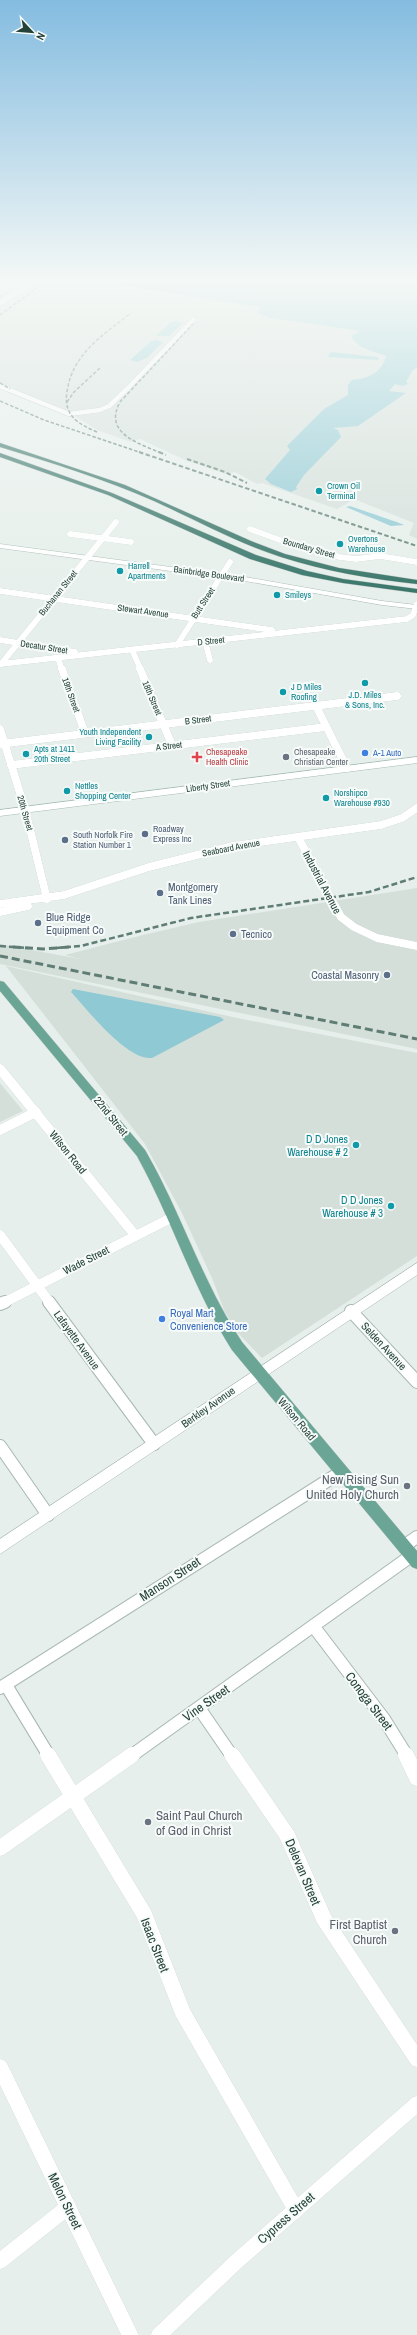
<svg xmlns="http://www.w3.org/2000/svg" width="417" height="2335" font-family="'Archivo Narrow',sans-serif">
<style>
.built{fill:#d4dfda}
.water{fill:#8ec9d4}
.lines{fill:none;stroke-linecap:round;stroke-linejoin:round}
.minor-far5-casing{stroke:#a8b8b2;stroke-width:5}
.minor-far4-casing{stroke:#a8b8b2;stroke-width:6}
.minor-far3-casing{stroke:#a8b8b2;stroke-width:8}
.minor-far2-casing{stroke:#a8b8b2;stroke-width:10}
.minor-far1-casing{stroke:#a8b8b2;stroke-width:14}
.minor-casing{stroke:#a8b8b2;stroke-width:16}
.tertiary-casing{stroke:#a8b8b2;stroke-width:1}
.secondary-casing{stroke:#a4bbb3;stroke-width:1}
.primary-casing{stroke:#c2cac8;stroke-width:1}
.motorway-casing{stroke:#c2cac8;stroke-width:1}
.minor-far5{stroke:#fff;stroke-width:4.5}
.minor-far4{stroke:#fff;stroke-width:6}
.minor-far3{stroke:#fff;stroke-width:8}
.minor-far2{stroke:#fff;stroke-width:10}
.minor-far1{stroke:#fff;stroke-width:12}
.minor{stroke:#fff;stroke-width:16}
.tertiary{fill:#fff;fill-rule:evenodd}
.secondary{fill:#fff;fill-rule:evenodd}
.primary{fill:#6aa596;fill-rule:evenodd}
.motorway{fill:#2f6f62;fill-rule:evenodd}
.rail-far3{stroke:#5f7d75;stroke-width:1.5;stroke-dasharray:3.5 2;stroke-linecap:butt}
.rail-far2{stroke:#5f7d75;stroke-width:2;stroke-dasharray:4.5 2.5;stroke-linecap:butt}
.rail-far1{stroke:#5f7d75;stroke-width:2.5;stroke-dasharray:6 3;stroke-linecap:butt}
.rail{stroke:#5f7d75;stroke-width:3;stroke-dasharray:8 4;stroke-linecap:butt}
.culture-dot{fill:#0f9aa8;stroke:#f7fbf9;stroke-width:1.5}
.shop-dot{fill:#3f7fe0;stroke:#f7fbf9;stroke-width:1.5}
.health-dot{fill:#e0444e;stroke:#f7fbf9;stroke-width:1.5}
.worship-dot{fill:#6b7280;stroke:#f7fbf9;stroke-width:1.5}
.service-dot{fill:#5c6f8a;stroke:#f7fbf9;stroke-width:1.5}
.labels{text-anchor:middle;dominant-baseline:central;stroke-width:4;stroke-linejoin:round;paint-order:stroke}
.far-culture-label{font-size:9px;fill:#0d838f;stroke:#f7fbf9;text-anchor:start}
.far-street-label{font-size:9px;fill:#24423a;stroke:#f7fbf9}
.far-health-label{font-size:9px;fill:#be3a42;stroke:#f7fbf9;text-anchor:start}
.far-worship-label{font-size:9px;fill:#5b616d;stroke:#f7fbf9;text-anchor:start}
.far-shop-label{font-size:9px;fill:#366cbe;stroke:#f7fbf9;text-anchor:start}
.far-service-label{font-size:9px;fill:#4e5e75;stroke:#f7fbf9;text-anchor:start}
.street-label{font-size:11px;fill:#24423a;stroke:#f7fbf9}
.service-label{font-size:11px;fill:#4e5e75;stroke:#f7fbf9;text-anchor:start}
.culture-label{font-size:11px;fill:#0d838f;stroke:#f7fbf9;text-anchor:end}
.shop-label{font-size:11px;fill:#366cbe;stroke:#f7fbf9;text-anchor:start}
.near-worship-label{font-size:13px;fill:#5b616d;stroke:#f7fbf9;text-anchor:end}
.near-street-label{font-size:13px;fill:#24423a;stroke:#f7fbf9}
</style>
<rect width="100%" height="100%" fill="#e6efeb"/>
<g class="built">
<path d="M10 283H100L417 331V539L409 535 414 523 359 501 353 500 337 509 262 483 257 484 235 472 226 474 185 460 140 439 131 442 97 430 75 416 69 417 6 392 8 390 0 384V300L23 283Z"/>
<path d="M417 888V1049L0 964V944L80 959 65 955 143 935 199 922Z"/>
<path d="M6 966 237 1018 417 1053V1256L262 1358 236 1331 224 1310 212 1278 182 1213 145 1144Z"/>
<path d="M0 1083 23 1111 0 1122Z"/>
</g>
<g class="water">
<path d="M107 283H417V367L412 371 406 382 408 384 402 386 395 384 389 391 406 393 358 426 333 428 338 430 341 437 304 475 296 487 297 489 291 492 271 484 265 479 290 450 287 446 324 409 348 395V385L352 380C367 379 383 372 386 356 373 351 358 349 351 336L360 331 271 318 258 314 259 307Z"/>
<path d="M176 321 183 323 169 336H156L171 322Z"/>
<path d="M156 340 163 342 147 358 137 362 130 360 151 341Z"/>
<path d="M331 352 377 357 379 359 377 360 327 357Z"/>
<path d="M350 506C358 509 401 523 404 525L391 526 346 507Z"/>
<path d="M73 989 220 1017 224 1020 152 1058C127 1061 87 1009 71 992Z"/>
</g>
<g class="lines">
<defs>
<g id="minor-far5">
<path d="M0 303 28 286"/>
<path d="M0 386 69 414 100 410 109 406 128 388 193 320"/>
</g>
<g id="minor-far4">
<path d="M250 529 288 543 340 557 356 559 380 556 417 562"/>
<path d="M70 534 131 542"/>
<path d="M0 591 272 630"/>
<path d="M0 640 75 652"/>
<path d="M205 641 210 660"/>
<path d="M177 645 230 562"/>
<path d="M132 650 141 670"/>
<path d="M58 658 62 670"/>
<path d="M0 664 407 619 413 615 417 604"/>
<path d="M1 664 116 522"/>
</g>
<g id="minor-far3">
<path d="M62 669 85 733"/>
<path d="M140 669 172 745"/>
<path d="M316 706 347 768"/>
<path d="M0 729 25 809 47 899"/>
<path d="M0 744 397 696"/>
<path d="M11 765 326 727"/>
<path d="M298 837 341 917 354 927 377 938 417 946"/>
<path d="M0 904 64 895 149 867 233 846 381 825 402 818 417 808"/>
<path d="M0 912 28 906"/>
</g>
<g id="minor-far2">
<path d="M0 1069 135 1235"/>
<path d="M0 1130 36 1112"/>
<path d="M0 1235 50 1303"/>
<path d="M3 1303 173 1217"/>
</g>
<g id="minor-far1">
<path d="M49 1302 154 1444"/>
<path d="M0 1304 5 1302"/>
<path d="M351 1311 417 1382"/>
<path d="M0 1446 48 1515"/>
<path d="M404 1546 417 1537"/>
<path d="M314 1627 384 1719 407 1756"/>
<path d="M6 1685 49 1756"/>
<path d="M0 1688 341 1472"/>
<path d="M199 1708 232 1756"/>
<path d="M131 1756 411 1556"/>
</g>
<g id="minor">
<path d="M48 1755 144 1914 183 2013 296 2210"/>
<path d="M232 1755 287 1835 324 1919 417 2059"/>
<path d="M406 1755 417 1778"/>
<path d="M0 1848 132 1755"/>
<path d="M0 2067 130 2335"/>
<path d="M0 2261 68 2207"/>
<path d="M159 2335 237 2261 417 2104"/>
</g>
<g id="tertiary">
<path d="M0 544 245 577 382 601 417 605V609L382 605 245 581 0 548Z"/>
<path d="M417 1263V1275L0 1554V1539Z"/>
</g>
<path id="secondary" d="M417 757V763L0 816V810Z"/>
<path id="primary" d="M0 981 4 982 145 1150C181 1212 202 1282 242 1342L417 1551V1569L412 1567 232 1350C193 1289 172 1219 137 1156L0 991Z"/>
<g id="motorway">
<path d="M0 443 125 485 251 541 285 554 339 568 417 580V584C371 579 325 571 281 557 237 543 196 520 154 501 104 479 52 463 0 447Z"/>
<path d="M0 453 112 493 256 555 307 571 343 579 417 589V593L343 583 302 575 250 559 108 495 0 457Z"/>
</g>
</defs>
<use href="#minor-far5" class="minor-far5-casing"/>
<use href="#minor-far4" class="minor-far4-casing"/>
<use href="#minor-far3" class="minor-far3-casing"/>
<use href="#minor-far2" class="minor-far2-casing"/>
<use href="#minor-far1" class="minor-far1-casing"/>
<use href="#minor" class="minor-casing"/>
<use href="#tertiary" class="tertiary-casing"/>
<use href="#secondary" class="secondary-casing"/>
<use href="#primary" class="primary-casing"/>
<use href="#motorway" class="motorway-casing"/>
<use href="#minor-far5" class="minor-far5"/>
<use href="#minor-far4" class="minor-far4"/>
<use href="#minor-far3" class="minor-far3"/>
<use href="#minor-far2" class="minor-far2"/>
<use href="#minor-far1" class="minor-far1"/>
<use href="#minor" class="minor"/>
<use href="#tertiary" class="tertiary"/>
<use href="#secondary" class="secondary"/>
<use href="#primary" class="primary"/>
<use href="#motorway" class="motorway"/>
<g class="rail-far3">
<path d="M0 297 13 288"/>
<path d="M0 315 42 284"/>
<path d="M0 383 10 389"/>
<path d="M0 401 44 420 142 453"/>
<path d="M67 402 74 392 101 367"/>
<path d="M97 432C78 424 63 415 67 392 72 354 103 335 131 313"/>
<path d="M161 453C138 443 103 433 120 402L193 324"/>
</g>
<g class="rail-far2">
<path d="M139 452 417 546"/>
<path d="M159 452 166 455"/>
<path d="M187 459 225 472 247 483"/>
</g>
<g class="rail-far1">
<path d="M0 946 28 948"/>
<path d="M56 948 81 946 191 918 369 892 417 877"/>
</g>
<g class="rail">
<path d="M13 947 43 949 69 947"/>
<path d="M0 956 417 1039"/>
</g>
</g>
<linearGradient id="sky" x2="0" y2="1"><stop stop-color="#84bce0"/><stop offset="0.46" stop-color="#f4f8f6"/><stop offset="1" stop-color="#f4f8f6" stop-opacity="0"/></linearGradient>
<rect width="417" height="609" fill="url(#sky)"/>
<g class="culture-dot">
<circle cx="319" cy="491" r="4"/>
<circle cx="340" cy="544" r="4"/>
<circle cx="120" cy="571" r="4"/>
<circle cx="277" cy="595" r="4"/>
<circle cx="365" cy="683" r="4"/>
<circle cx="283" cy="692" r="4"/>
<circle cx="149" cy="737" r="4"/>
<circle cx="26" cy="754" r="4"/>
<circle cx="67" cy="791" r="4"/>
<circle cx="326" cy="798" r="4"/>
<circle cx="356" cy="1145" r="4"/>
<circle cx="391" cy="1206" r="4"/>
</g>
<g class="shop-dot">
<circle cx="365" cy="753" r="4"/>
<circle cx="162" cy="1319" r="4"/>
</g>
<path class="health-dot" d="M195 751h4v4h4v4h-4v4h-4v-4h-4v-4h4z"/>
<g class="worship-dot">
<circle cx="286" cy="757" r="4"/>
<circle cx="407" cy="1486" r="4"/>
<circle cx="148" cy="1822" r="4"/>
<circle cx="395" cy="1931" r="4"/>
</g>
<g class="service-dot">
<circle cx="145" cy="834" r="4"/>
<circle cx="65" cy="840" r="4"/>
<circle cx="160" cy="893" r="4"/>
<circle cx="38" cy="923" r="4"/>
<circle cx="233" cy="934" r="4"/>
<circle cx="387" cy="975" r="4"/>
</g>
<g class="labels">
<g class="far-culture-label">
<text x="327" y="486">Crown Oil<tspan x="327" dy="10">Terminal</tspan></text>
<text x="348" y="539">Overtons<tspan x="348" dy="10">Warehouse</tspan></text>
<text x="128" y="566">Harrell<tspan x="128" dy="10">Apartments</tspan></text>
<text x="285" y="595">Smileys</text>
<text x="291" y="687">J D Miles<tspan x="291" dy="10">Roofing</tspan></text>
<text x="365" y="695" text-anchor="middle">J.D. Miles<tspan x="365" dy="10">&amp; Sons, Inc.</tspan></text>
<text x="141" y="732" text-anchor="end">Youth Independent<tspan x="141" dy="10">Living Facility</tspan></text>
<text x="34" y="749">Apts at 1411<tspan x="34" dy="10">20th Street</tspan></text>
<text x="75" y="786">Nettles<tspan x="75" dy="10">Shopping Center</tspan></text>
<text x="334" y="793">Norshipco<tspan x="334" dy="10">Warehouse #930</tspan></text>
</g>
<g class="far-street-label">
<text transform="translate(309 548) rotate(16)">Boundary Street</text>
<text transform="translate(209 574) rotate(8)">Bainbridge Boulevard</text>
<text transform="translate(58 593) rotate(-51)">Buchanan Street</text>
<text transform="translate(203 603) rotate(-57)">Butt Street</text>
<text transform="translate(143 611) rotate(8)">Stewart Avenue</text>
<text transform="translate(211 641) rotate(-6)">D Street</text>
<text transform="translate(44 647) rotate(9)">Decatur Street</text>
<text transform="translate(71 695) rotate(70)">19th Street</text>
<text transform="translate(152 698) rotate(67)">18th Street</text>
<text transform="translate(198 720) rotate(-7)">B Street</text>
<text transform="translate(169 746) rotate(-7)">A Street</text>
<text transform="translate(208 786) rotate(-8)">Liberty Street</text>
<text transform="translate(25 813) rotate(74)">20th Street</text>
<text transform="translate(231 848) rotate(-11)">Seaboard Avenue</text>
</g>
<g class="far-health-label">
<text x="206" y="752">Chesapeake<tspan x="206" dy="10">Health Clinic</tspan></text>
</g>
<g class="far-worship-label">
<text x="294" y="752">Chesapeake<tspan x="294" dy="10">Christian Center</tspan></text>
</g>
<g class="far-shop-label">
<text x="373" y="753">A-1 Auto</text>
</g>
<g class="far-service-label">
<text x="153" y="829">Roadway<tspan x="153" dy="10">Express Inc</tspan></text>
<text x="73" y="835">South Norfolk Fire<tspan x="73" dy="10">Station Number 1</tspan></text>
</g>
<g class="street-label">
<text transform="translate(322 882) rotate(62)">Industrial Avenue</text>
<text transform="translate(111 1116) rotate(51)">22nd Street</text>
<text transform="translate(68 1152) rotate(51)">Wilson Road</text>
<text transform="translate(86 1260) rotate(-27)">Wade Street</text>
<text transform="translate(77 1340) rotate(54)">Lafayette Avenue</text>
<text transform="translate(384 1346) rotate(47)">Selden Avenue</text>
<text transform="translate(208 1407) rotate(-35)">Berkley Avenue</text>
<text transform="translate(297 1419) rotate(50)">Wilson Road</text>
</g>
<g class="service-label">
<text x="168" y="887">Montgomery<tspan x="168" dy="13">Tank Lines</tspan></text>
<text x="46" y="917">Blue Ridge<tspan x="46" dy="13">Equipment Co</tspan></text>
<text x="241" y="934">Tecnico</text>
<text x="379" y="975" text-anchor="end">Coastal Masonry</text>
</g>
<g class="culture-label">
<text x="348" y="1139">D D Jones<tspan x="348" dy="13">Warehouse # 2</tspan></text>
<text x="383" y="1200">D D Jones<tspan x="383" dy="13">Warehouse # 3</tspan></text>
</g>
<g class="shop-label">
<text x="170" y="1313">Royal Mart<tspan x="170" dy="13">Convenience Store</tspan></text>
</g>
<g class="near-worship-label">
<text x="399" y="1479">New Rising Sun<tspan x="399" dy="15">United Holy Church</tspan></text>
<text x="156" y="1815" text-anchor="start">Saint Paul Church<tspan x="156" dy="15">of God in Christ</tspan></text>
<text x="387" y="1924">First Baptist<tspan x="387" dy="15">Church</tspan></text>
</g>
<g class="near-street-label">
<text transform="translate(170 1579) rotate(-33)">Manson Street</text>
<text transform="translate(369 1701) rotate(53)">Conoga Street</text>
<text transform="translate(206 1703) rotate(-35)">Vine Street</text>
<text transform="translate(303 1872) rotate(67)">Delevan Street</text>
<text transform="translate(155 1945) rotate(69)">Isaac Street</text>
<text transform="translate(65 2201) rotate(64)">Melon Street</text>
<text transform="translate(286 2218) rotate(-41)">Cypress Street</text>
</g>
</g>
<g transform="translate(32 32) rotate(116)" stroke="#f7fbf9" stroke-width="3" paint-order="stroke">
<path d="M0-3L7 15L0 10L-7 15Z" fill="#24423a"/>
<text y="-6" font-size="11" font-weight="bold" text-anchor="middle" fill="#24423a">N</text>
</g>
</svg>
